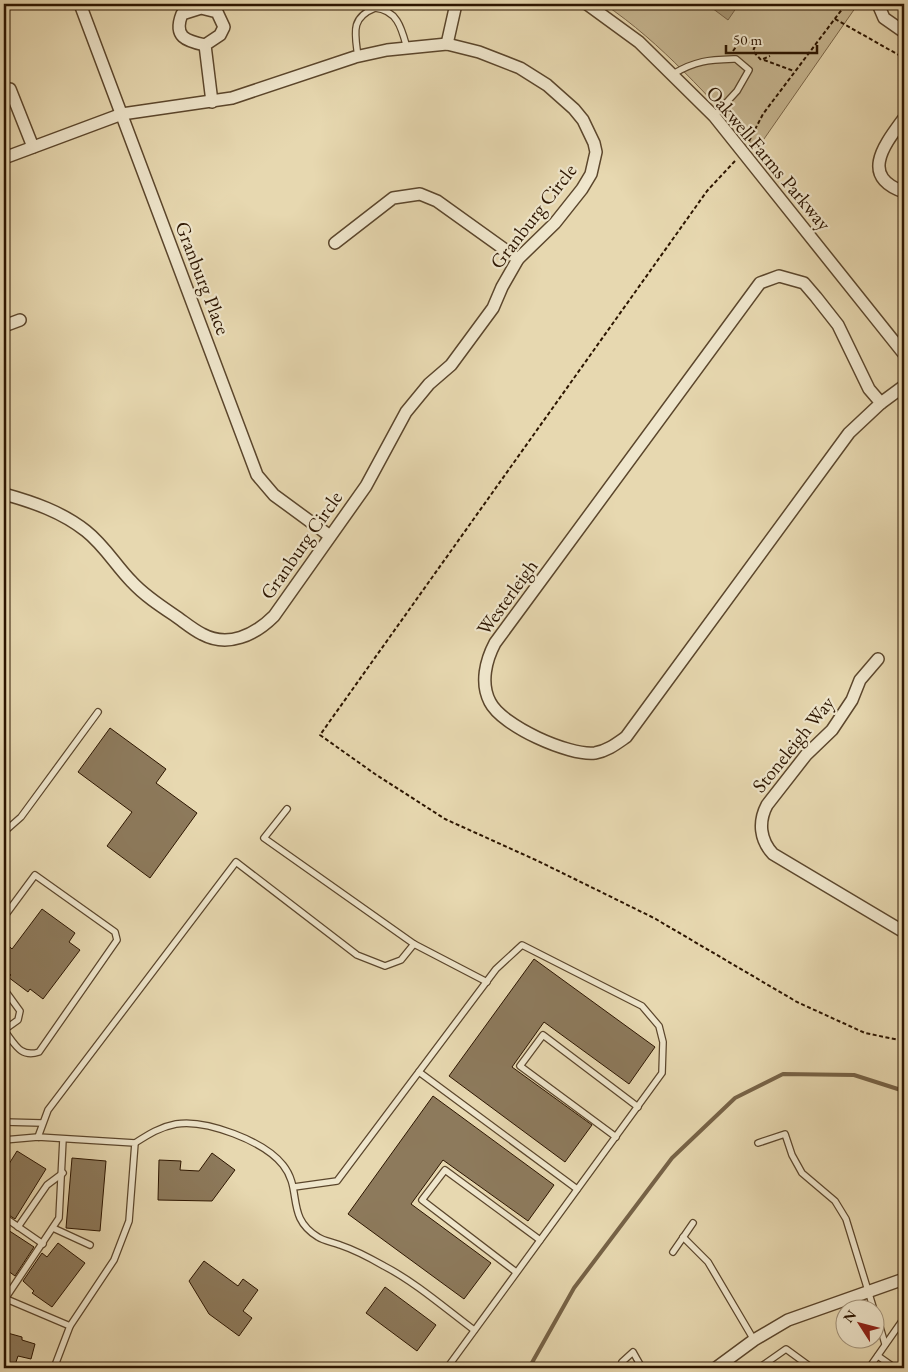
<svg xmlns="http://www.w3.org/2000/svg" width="908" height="1372" font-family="'EB Garamond',serif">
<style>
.green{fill:#c7b792;stroke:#7a6649}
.water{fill:#a79674;stroke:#766246}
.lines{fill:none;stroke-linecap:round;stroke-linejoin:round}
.stream{stroke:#766246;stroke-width:4}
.building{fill:#8d7a5c;stroke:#2c1500}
.service-casing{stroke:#5b462c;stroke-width:8}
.minor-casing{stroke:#5b462c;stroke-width:14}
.path{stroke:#2c1500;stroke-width:2;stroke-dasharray:4 2.5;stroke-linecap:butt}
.service{stroke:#efe6cc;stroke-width:5.5}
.minor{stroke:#efe6cc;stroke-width:11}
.labels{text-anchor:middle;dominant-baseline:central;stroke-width:4.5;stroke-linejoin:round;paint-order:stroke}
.street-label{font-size:20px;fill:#2c1500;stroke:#efe6cc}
</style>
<rect width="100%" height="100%" fill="#e7d8b0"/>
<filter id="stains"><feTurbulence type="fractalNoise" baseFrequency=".004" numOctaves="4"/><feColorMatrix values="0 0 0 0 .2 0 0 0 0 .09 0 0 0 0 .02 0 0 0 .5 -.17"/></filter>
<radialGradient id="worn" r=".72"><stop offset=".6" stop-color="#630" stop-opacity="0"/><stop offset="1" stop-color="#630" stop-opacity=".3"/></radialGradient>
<path class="green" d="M604 4H858L757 149C709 98 662 43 604 4Z"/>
<path class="water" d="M709 4H739L728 20 708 5Z"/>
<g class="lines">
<path class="stream" d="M529 1368 574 1288 672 1158 735 1098 783 1074 854 1075 904 1091"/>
</g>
<g class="building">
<path d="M110 728 166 769 156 783 197 813 150 878 107 846 132 812 78 772Z"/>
<path d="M42 909 75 933 69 942 80 950 43 999 30 989 28 992 8 977 11 975 4 969V955L10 947 12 949Z"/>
<path d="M534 959 655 1047 629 1084 544 1022 512 1067 592 1125 565 1162 449 1076Z"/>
<path d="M433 1096 554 1185 528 1221 443 1160 411 1204 491 1263 464 1299 348 1214Z"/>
<path d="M17 1151 46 1169 15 1219 4 1212V1172Z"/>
<path d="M212 1153 235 1170 212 1201 158 1200 159 1160 181 1161 180 1170 199 1171Z"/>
<path d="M72 1158 106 1161 100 1231 66 1228Z"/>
<path d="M4 1223 10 1227 8 1230 34 1247 15 1276 4 1268Z"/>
<path d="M58 1243 85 1263 52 1307 32 1293 34 1291 23 1281 42 1253 47 1257Z"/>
<path d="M204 1261 238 1286 243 1279 258 1290 243 1311 252 1318 239 1336 209 1314 189 1281Z"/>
<path d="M385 1287 436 1325 417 1351 366 1313Z"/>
<path d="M4 1332 22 1337V1340L35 1344 31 1359 18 1356 14 1368H4Z"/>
</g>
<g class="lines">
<defs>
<g id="service">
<path d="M358 57C355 33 350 18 375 8 398 10 402 30 407 48"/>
<path d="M673 74C697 60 709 60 736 59L749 70 737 91 714 116"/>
<path d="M287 809 264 838 414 944"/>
<path d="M4 832 21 817 98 712"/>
<path d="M4 917 35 875 115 932 117 940 39 1052C20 1058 15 1044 4 1030"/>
<path d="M4 989 20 1011 18 1020 4 1030"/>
<path d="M419 1072 577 1189"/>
<path d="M4 1122 42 1123"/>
<path d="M5 1122V1139"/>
<path d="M38 1137 48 1110 236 862 357 955 385 966 401 960 414 944 487 982"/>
<path d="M616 1137 520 1066 543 1035 638 1107"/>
<path d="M4 1140 38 1137 135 1143 129 1221 114 1260 70 1326 54 1368"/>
<path d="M135 1143C149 1134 160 1127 176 1124 206 1119 264 1141 283 1165 303 1190 285 1217 318 1237 324 1241 333 1242 340 1245 355 1250 370 1258 384 1266 415 1282 446 1309 474 1330"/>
<path d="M758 1143 785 1134 792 1155 802 1173 835 1201 846 1219 874 1310"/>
<path d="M294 1187 337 1181 496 969 522 945 642 1006 659 1026 663 1042 662 1073 447 1368"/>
<path d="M4 1217 43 1244"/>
<path d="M18 1227 47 1185 63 1173"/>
<path d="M53 1228 90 1245"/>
<path d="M683 1237 708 1262 754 1340"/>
<path d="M673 1252 693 1223"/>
<path d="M516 1272 422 1200 445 1170 540 1240"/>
<path d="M4 1298 70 1326"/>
<path d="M5 1299 59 1218 63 1139"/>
<path d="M876 1313 885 1344"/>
<path d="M878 1356 895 1368"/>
<path d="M622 1362 633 1352 642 1368"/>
<path d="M759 1368 786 1349 812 1368"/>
<path d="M869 1368 904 1318"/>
</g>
<g id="minor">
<path d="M80 4 257 475 274 495 330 536"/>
<path d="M587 4 639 42 714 116 904 354"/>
<path d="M878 4 884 18 904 32"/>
<path d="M447 44 456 4"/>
<path d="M205 45 220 35 224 27 217 12 201 8 182 14C173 37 186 41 205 45L212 102"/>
<path d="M10 89 33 147"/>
<path d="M904 118C886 143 858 176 904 192"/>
<path d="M4 158 122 114 232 98 355 57 387 50 447 44 479 52 520 68 547 85 574 109 583 120 594 143 596 152 591 174 582 189 555 223 518 259 502 287 493 308 451 365 429 384 406 412 366 486 274 616C255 635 228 648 202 634 192 629 183 621 174 615 159 605 144 595 132 582 116 566 105 546 86 531 62 512 33 502 4 494"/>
<path d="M335 243 393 198 420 194 437 201 518 259"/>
<path d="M779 276 804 283 816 297 838 325 869 389 881 403 849 433 626 737C616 744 607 751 595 753 569 756 502 726 490 702 480 683 486 660 495 643L760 283Z"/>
<path d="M4 326 20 320"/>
<path d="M881 403 904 386"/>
<path d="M878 659 860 680 852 700 832 730 806 755 767 805C758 822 760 840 773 854L904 932"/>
<path d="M716 1368 754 1340 788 1320 904 1279"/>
</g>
</defs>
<use href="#service" class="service-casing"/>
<use href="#minor" class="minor-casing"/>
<g class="path">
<path d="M835 19 904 58"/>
<path d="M733 51 743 37 755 46 753 51 761 60 770 56"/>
<path d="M764 60 794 71"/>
<path d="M749 141 763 114 846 4"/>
<path d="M735 161 707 191 320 735 375 774 445 819 538 861 654 918 797 1002 865 1033 904 1041"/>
</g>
<use href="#service" class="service"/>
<use href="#minor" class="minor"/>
</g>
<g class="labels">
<g class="street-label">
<text transform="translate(769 158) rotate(50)">Oakwell Farms Parkway</text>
<text transform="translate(533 216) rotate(-52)">Granburg Circle</text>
<text transform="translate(203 278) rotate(69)">Granburg Place</text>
<text transform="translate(301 545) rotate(-55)">Granburg Circle</text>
<text transform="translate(507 597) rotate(-54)">Westerleigh</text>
<text transform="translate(793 744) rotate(-51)">Stoneleigh Way</text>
</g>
</g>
<rect width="908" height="1372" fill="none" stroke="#e7d8b0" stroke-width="20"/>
<rect x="5" y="5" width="898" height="1362" fill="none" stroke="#2c1500" stroke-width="2.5"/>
<rect x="10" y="10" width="888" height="1352" fill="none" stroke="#2c1500"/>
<g transform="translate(860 1324) rotate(306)"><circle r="24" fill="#efe6cc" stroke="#a1927a"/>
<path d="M0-4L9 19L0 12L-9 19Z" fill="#8f2418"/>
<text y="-8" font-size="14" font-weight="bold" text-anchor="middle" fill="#2c1500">N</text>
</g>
<path d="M726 45v8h91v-8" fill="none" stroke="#2c1500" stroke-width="2.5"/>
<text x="733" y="45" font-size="15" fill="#2c1500" stroke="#efe6cc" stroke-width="4" paint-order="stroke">50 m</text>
<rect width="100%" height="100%" filter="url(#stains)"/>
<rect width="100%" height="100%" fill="url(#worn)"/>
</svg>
